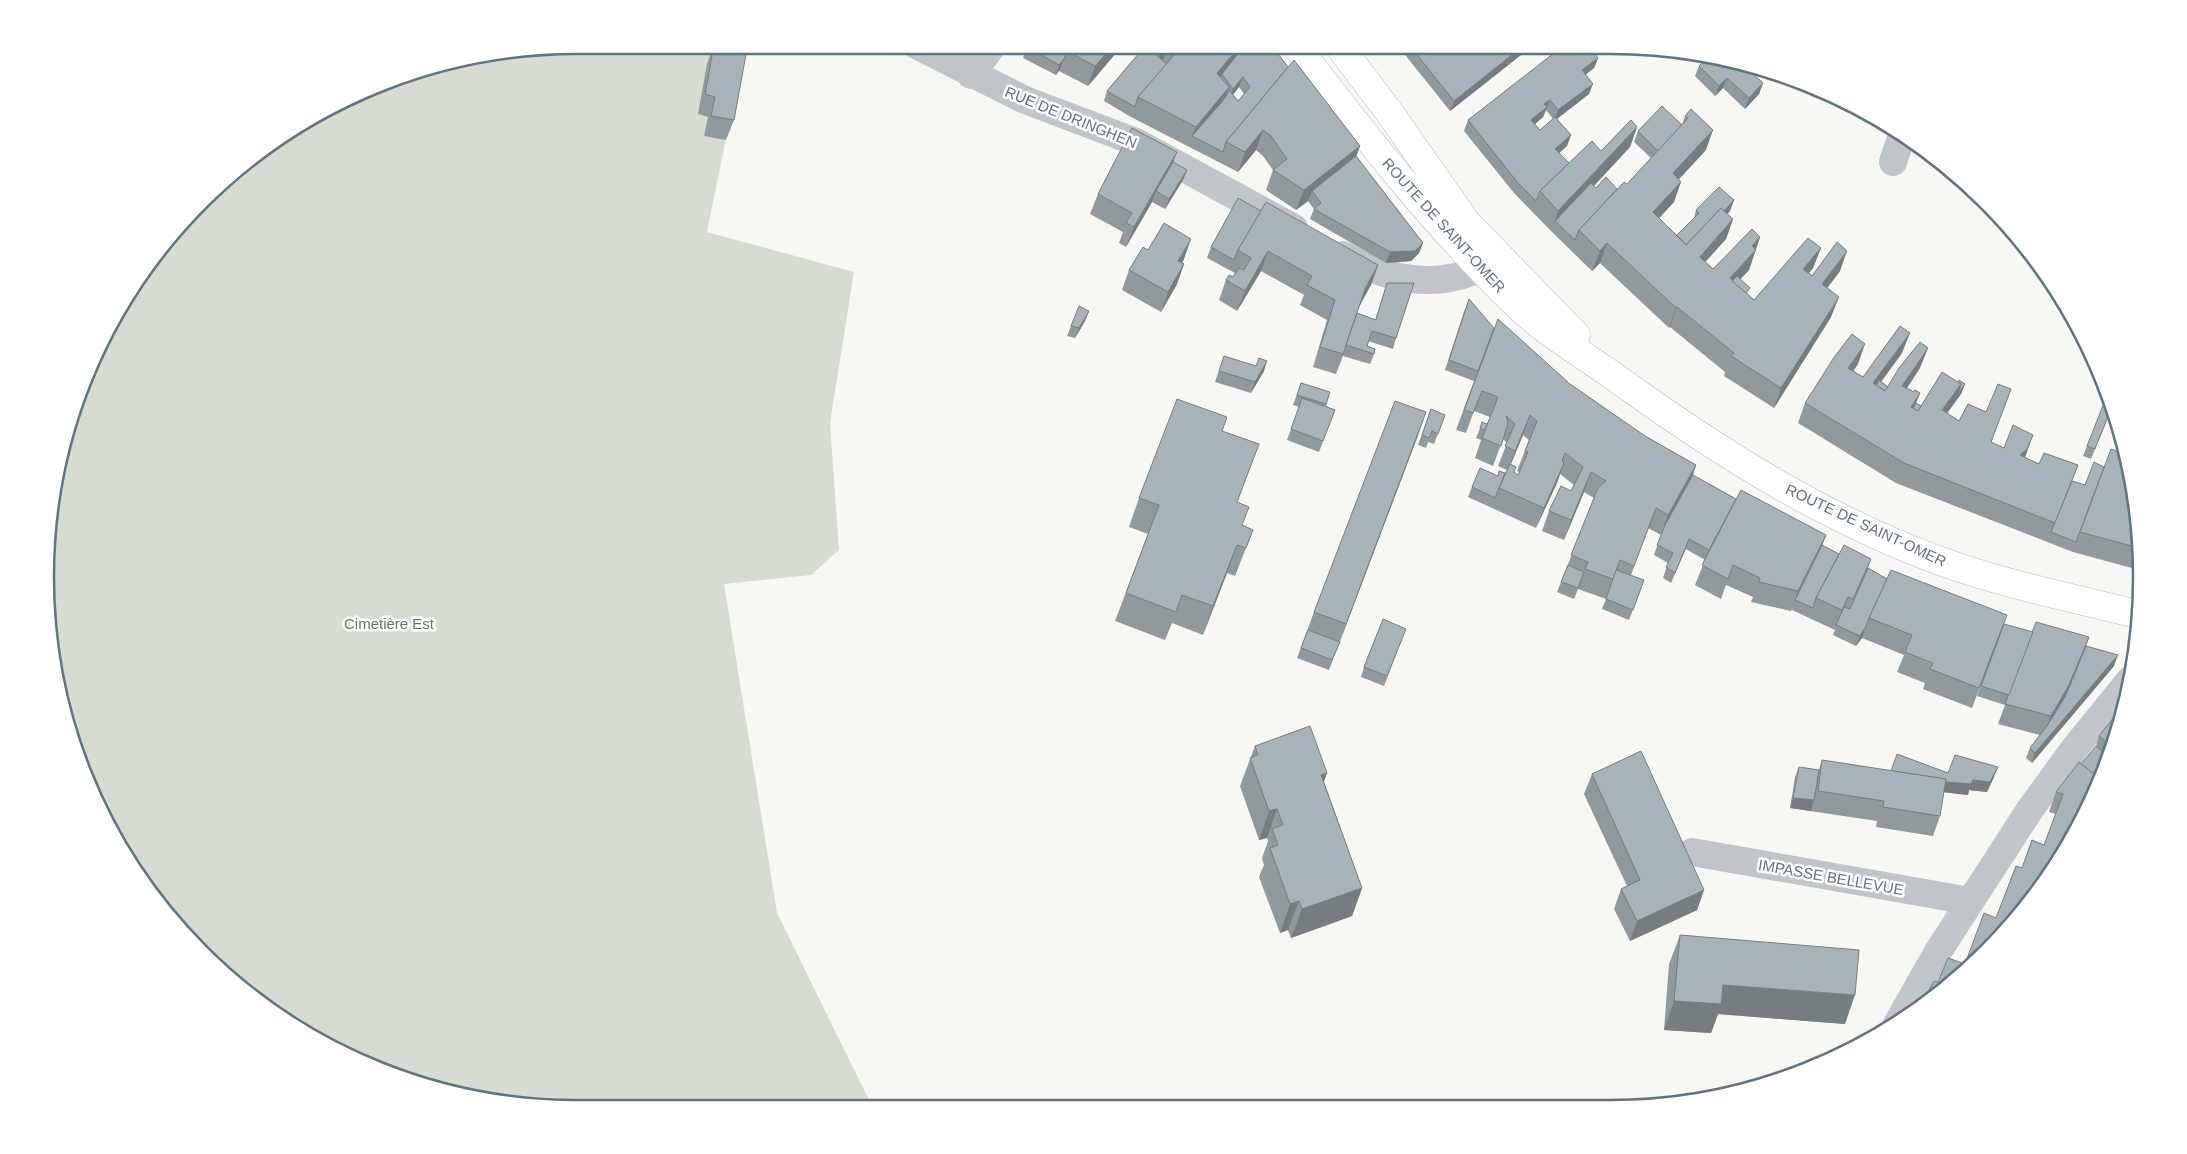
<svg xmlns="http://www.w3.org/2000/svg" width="2187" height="1154" font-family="Arial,sans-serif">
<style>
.green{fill:#d7dcd2}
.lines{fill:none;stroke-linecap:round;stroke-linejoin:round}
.major-casing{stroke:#b5babe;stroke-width:29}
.minor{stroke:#bfc5c8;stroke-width:28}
.major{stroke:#fff;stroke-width:28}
.wall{fill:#909a9d;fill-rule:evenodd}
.shaded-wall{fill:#767d80}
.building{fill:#a8b3b7;stroke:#767d80}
.labels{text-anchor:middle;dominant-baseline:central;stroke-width:5;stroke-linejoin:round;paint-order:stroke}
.street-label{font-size:15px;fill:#607580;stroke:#fff}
.park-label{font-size:15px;fill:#66785f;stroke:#fff}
.rim{fill:none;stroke:#607580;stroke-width:2.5}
</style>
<rect width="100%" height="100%" fill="#f7f7f3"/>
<path class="green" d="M577 45H745L707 232 854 272 830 423 839 550 811 575 724 584 777 913 871 1104 870 1107 542 1108 440 1091 341 1054 253 999 201 953 135 873 86 781 63 714 46 612V542L63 440 86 373 135 282 177 226 253 155 311 116 406 73 473 55Z"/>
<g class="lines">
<defs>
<g id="major">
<path d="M1296 46C1365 136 1435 226 1517 305 1549 336 1588 357 1623 383 1722 454 1827 520 1943 562 2007 585 2074 598 2140 615"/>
<path d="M1339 46 1392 116 1466 222 1576 335"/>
</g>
</defs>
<use href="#major" class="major-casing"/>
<g class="minor">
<path d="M916 45 1025 100 1136 142 1294 228"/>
<path d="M971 75 993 45"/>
<path d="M1893 162 1902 135"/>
<path d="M1343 255C1379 275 1418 287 1459 276 1473 273 1486 265 1499 259"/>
<path d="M1692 852 1970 901"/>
<path d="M1897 1024 1939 950 2029 811 2074 749 2130 680"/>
</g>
<use href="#major" class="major"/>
</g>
<g class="wall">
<path d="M714 45 727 46V45H746L734 120 726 140 704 136 708 117 698 114 707 64Z"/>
<path d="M1122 46 1088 86 1059 71 1060 69 1056 75 1023 58 1027 47Z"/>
<path d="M1145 46H1272L1288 67 1360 146 1356 156 1423 243 1419 253 1411 261 1386 263 1310 219 1314 209 1308 201 1296 210 1266 190 1273 170 1263 156 1256 150 1238 172 1131 117 1104 101 1107 91ZM1239 87 1244 94 1238 101 1233 95Z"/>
<path d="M1398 46H1528L1526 51 1450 111Z"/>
<path d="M1598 58 1594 68 1585 75 1589 94 1557 119 1571 135 1567 146 1559 153 1569 163 1601 151 1637 127 1630 147 1594 186 1596 188 1617 189 1627 184 1651 158 1634 142 1638 131 1682 125 1685 116 1691 109 1706 150 1679 179 1674 202 1659 218 1677 235 1694 218 1696 210 1730 211 1727 214 1733 219 1726 239 1705 262 1713 269 1760 237 1749 270 1740 279 1748 295 1754 300 1821 248 1813 268 1809 273 1812 276 1840 271 1827 288 1831 317 1774 408 1724 376 1725 372 1670 327 1669 328 1600 263 1592 271 1551 231 1514 193 1464 131 1468 120ZM1546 110 1553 119 1540 130 1535 124 1543 117Z"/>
<path d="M1699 66 1763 83 1759 94 1745 109 1723 88 1715 96 1695 76Z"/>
<path d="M1177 152 1173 162 1187 170 1183 180 1165 209 1152 202 1126 247 1119 243 1123 232 1090 214 1098 194Z"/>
<path d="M1951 171 1968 187 1950 173Z"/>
<path d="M1261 211 1378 265 1371 285 1359 305 1357 313 1375 320 1387 283 1396 338 1393 349 1368 341 1367 346 1374 354 1370 364 1343 356 1336 374 1313 367 1327 320 1300 305 1304 295 1261 271 1237 311 1219 300 1226 280 1233 277 1235 273 1207 258 1211 247Z"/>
<path d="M1148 250 1184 259 1182 263 1184 264 1177 284 1161 312 1122 290 1129 270Z"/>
<path d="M1465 309 1494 328 1570 384 1645 436 1696 465 1693 475 1736 499 1826 535 1822 545 1839 554 1871 559 1868 568 1887 579 2003 626 2033 632 2089 637 2086 646 2114 666 2032 763 2026 758 2030 748 2040 735 1998 724 2005 705 1977 696 1983 679 1972 708 1923 689 1925 683 1897 672 1904 655 1862 638 1856 646 1833 635 1835 630 1792 610 1793 607 1791 611 1751 602 1753 597 1726 585 1721 599 1695 585 1705 560 1686 549 1671 583 1663 578 1668 563 1654 555 1661 535 1648 528 1631 575 1644 580 1629 620 1602 609 1606 599 1578 589 1574 599 1557 592 1594 498 1584 492 1564 540 1542 531 1549 511 1571 491 1574 485 1560 474 1557 483 1536 528 1468 497 1472 487 1505 473 1507 470 1498 466 1507 443 1503 439 1493 466 1475 458 1481 440 1476 438 1480 428 1487 424 1490 417 1474 411 1466 433 1456 430 1474 381 1445 370ZM1523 435 1529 440 1517 471 1520 472 1518 475 1514 473 1511 464Z"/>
<path d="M1089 311 1085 321 1075 338 1067 336 1071 326Z"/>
<path d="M1902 353 1881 382 1887 387 1920 368 1907 388 1914 392 1920 393 1916 403 1921 406 1958 382 1965 384 1961 394 1947 413 1959 421 1986 412 2011 389 1991 442 2039 464 2078 465 2072 481 2137 508 2139 570 2073 552 1896 483 1798 423 1805 403 1858 364 1853 371 1863 377Z"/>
<path d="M1224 356 1264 371 1251 393 1215 382Z"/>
<path d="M1301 383 1330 392 1326 406 1335 410 1319 452 1287 440 1299 407 1293 405Z"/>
<path d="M2113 404 2091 459 2083 456 2087 446Z"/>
<path d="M1431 409 1445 415 1434 444 1428 442 1426 448 1418 445Z"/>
<path d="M1426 412 1329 670 1297 658 1314 612Z"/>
<path d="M1222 431 1259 444 1237 502 1242 525 1253 530 1235 576 1227 573 1203 635 1172 623 1165 640 1115 621 1148 534 1129 527 1139 498Z"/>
<path d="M1402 639 1384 686 1361 677 1364 667Z"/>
<path d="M2124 715 2087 813 2010 928 1920 1007 1938 982 1965 964 1996 918 2022 868 2044 845 2056 814 2049 812 2056 792 2081 764 2096 746 2099 736Z"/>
<path d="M1255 746 1327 773 1324 782 1362 888 1352 916 1291 938 1288 930 1280 933 1259 877 1264 865 1262 858 1268 841 1267 838 1259 840 1240 786Z"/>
<path d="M1822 760 1891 771 1948 773 1994 777 1987 792 1969 790 1968 795 1944 792 1940 816 1933 836 1876 827 1877 821 1790 808 1795 777 1799 767 1819 770Z"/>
<path d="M1592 774 1704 890 1697 910 1630 941 1614 909 1621 889 1627 886 1584 794Z"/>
<path d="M1680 935 1845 1024 1718 1014 1711 1033 1664 1030 1669 964Z"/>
</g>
<g class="shaded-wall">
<path d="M1113 46H1122L1088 86 1095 66Z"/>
<path d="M1166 46H1169L1163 60 1155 69 1163 49Z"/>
<path d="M1240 46H1249L1222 74 1218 83 1217 73Z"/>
<path d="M1523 46H1528L1526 51 1450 111 1454 101Z"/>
<path d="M1598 58 1594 68 1578 80 1582 70Z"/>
<path d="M1064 59 1060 69 1056 75 1059 65Z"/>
<path d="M1243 77 1239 87 1229 99 1233 89Z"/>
<path d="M1727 78 1723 88 1715 96 1719 86Z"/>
<path d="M1763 83 1759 94 1745 109 1749 98Z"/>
<path d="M1593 84 1589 94 1554 121 1558 110Z"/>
<path d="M1229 87 1222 107 1192 136 1196 127Z"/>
<path d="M1550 100 1543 117 1528 130 1531 120 1544 104Z"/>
<path d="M1637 127 1630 147 1558 224 1555 221 1558 211Z"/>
<path d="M1263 130 1256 150 1238 172 1245 152Z"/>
<path d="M1713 130 1706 150 1666 193 1673 173Z"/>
<path d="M1571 135 1567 146 1552 159 1555 149Z"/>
<path d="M1360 146 1353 166 1312 191 1308 201 1296 210 1304 190Z"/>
<path d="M1177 152 1169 172 1156 191 1152 202 1126 247 1134 227Z"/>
<path d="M1187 170 1183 180 1165 209 1169 199Z"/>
<path d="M1681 182 1674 202 1646 232 1653 212Z"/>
<path d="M1734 200 1730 211 1679 265 1683 255Z"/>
<path d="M1733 219 1726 239 1699 269 1700 257Z"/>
<path d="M1760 237 1749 270 1729 291 1730 278 1752 246Z"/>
<path d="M1191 239 1184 259 1171 281 1178 261Z"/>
<path d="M1423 243 1419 253 1411 261 1386 263 1390 252Z"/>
<path d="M1607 243 1600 263 1592 271 1600 251Z"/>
<path d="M1821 248 1813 268 1796 289 1803 269Z"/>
<path d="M1268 251 1261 271 1237 311 1245 291Z"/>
<path d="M1847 251 1840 271 1815 304 1822 284Z"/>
<path d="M1184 264 1177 284 1161 312 1168 292Z"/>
<path d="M1378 265 1371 285 1358 309 1365 289Z"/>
<path d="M1839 297 1831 317 1774 408 1781 388Z"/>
<path d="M1677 307 1670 327 1669 328 1676 308Z"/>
<path d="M1089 311 1085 321 1075 338 1079 328Z"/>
<path d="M1910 333 1902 353 1872 394 1873 383Z"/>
<path d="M1865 344 1858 364 1841 388 1848 368Z"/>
<path d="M1928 348 1920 368 1895 406 1902 386Z"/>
<path d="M1267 361 1264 371 1251 393 1255 382Z"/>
<path d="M1961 384H1965L1961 394 1935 430 1942 410Z"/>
<path d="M1920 393 1912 413 1911 407Z"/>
<path d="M1426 412 1416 441 1336 652 1346 624Z"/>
<path d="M1530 415 1523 435 1508 471 1515 451Z"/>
<path d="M2033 435 2026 455 2020 469V455Z"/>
<path d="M1564 463 1557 483 1536 528 1544 508Z"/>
<path d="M1696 465 1689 485 1661 535 1668 515Z"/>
<path d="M1591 472 1584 492 1564 540 1571 520Z"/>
<path d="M1826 535 1819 555 1795 600 1791 611 1798 591Z"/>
<path d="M1237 545 1227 573 1203 635 1213 606Z"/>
<path d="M1865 628 1862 638 1856 646 1860 636Z"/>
<path d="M2089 637 2062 705 2043 736 2051 716Z"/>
<path d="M2118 655 2114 666 2032 763 2035 753Z"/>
<path d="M1998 767 1994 777 1987 792 1969 790 1968 795 1941 792 1945 782 1973 780Z"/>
<path d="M1327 773 1316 802 1321 775Z"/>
<path d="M1793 798 1814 800 1811 811 1790 808Z"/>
<path d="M1277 809 1267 838 1259 840 1269 811Z"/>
<path d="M1362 888 1352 916 1291 938 1302 909Z"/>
<path d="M1704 890 1697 910 1630 941 1637 921Z"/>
<path d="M1299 901 1288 930 1280 933 1290 904Z"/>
<path d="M1723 985 1855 995 1845 1024 1718 1014 1711 1033 1664 1030 1674 1001Z"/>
</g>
<g class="building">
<path d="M714 45H722L747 49 734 120 711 116 715 97 705 94Z"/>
<path d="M729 45H746L745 49 729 46Z"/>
<path d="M1028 45 1070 46 1067 51 1064 59 1059 65 1027 47Z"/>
<path d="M1070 46H1113L1095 66 1067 51Z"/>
<path d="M1145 46 1167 64 1138 97 1135 107 1107 91Z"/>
<path d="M1159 46H1166L1163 49Z"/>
<path d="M1177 46H1240L1217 73 1229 87 1196 127 1138 97 1180 48Z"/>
<path d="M1244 46H1272L1288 67 1226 142 1223 152 1192 136 1226 97 1229 90 1238 101 1250 87 1243 77 1233 89 1222 74Z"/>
<path d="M1410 46H1523L1454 101Z"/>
<path d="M1563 46H1589L1598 58 1582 70 1593 84 1558 110 1550 100 1544 104 1547 107 1531 120 1540 130 1555 117 1571 135 1555 149 1569 163 1540 191 1536 201 1518 183 1468 120Z"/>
<path d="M1708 57 1740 62 1763 83 1749 98 1727 78 1719 86 1699 66Z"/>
<path d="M1294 60 1360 146 1304 190 1273 170 1287 159 1271 136 1263 130 1245 152 1226 142Z"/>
<path d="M1662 106 1682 125 1658 151 1638 131Z"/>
<path d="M1691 109 1713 130 1673 173 1681 182 1653 212 1686 245 1721 208 1733 219 1700 257 1713 269 1752 229 1760 237 1752 246 1756 250 1730 278 1754 300 1808 238 1821 248 1803 269 1812 276 1837 242 1847 251 1822 284 1839 297 1781 388 1731 356 1734 353 1677 307 1676 308 1607 243 1600 251 1579 230 1624 182 1627 184 1664 144 1688 118 1685 116Z"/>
<path d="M1631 120 1637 127 1558 211 1540 191 1592 141 1601 151Z"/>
<path d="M1132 128 1177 152 1134 227 1126 223 1132 213 1098 194Z"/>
<path d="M1356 156 1423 243 1415 251 1390 252 1314 209 1321 203 1312 191Z"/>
<path d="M1173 162 1187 170 1169 199 1156 191Z"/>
<path d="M1606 177 1617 189 1579 230 1575 240 1555 221 1591 183 1596 188Z"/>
<path d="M1719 187 1734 200 1724 211 1721 208 1686 245 1677 235 1699 213 1696 210Z"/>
<path d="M1238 198 1261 211 1238 250 1234 260 1211 247Z"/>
<path d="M1266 202 1378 265 1365 289 1343 354 1320 347 1335 300 1307 285 1312 276 1268 251 1245 291 1226 280 1229 275 1233 277 1239 268 1244 270 1251 258 1238 250Z"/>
<path d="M1164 223 1191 239 1178 261 1184 264 1168 292 1129 270 1143 247 1148 250Z"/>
<path d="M1737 276 1750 288 1746 293 1732 281Z"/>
<path d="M1387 283H1414L1396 338 1372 331 1367 346 1375 349 1374 354 1346 345 1357 313 1376 320Z"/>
<path d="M1469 299 1494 328 1478 371 1449 360Z"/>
<path d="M1079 306 1089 311 1079 328 1071 326Z"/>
<path d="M1498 319 1570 384 1645 436 1696 465 1668 515 1656 508 1634 566 1620 560 1613 579 1585 569 1588 562 1571 555 1598 488 1606 481 1591 472 1571 520 1549 511 1561 486 1571 491 1583 467 1565 453 1562 461 1564 463 1544 508 1499 488 1510 464 1516 467 1514 472 1518 475 1528 452 1525 451 1537 421 1530 415 1515 451 1505 446 1515 424 1506 416 1508 423 1501 446 1482 438 1498 397 1482 391 1473 413 1464 410Z"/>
<path d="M1900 326 1910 333 1873 383 1885 391 1899 368 1920 342 1928 348 1902 386 1914 392 1915 390 1920 393 1911 407 1918 411 1942 372 1961 384 1942 410 1959 421 1968 404 1986 412 1998 384 2011 389 1991 442 2004 448 2013 425 2033 435 2027 449 2020 455 2039 464 2044 453 2078 465 2055 523 1904 463 1805 403 1835 356 1852 334 1865 344 1848 368 1863 377Z"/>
<path d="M1224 356 1256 366 1259 358 1267 361 1255 382 1219 371Z"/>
<path d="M1879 380 1888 387 1885 391 1876 385Z"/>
<path d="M1959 380 1965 384 1958 394 1961 384 1958 382Z"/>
<path d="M1301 383 1330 392 1326 404 1297 395Z"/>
<path d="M1302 398 1335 410 1323 441 1291 429Z"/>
<path d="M2106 398 2111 400 2113 404 2095 449 2087 446Z"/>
<path d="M1177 399 1227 417 1222 431 1259 444 1237 502 1249 507 1242 525 1253 530 1246 548 1237 545 1213 606 1182 595 1176 612 1126 593 1159 505 1139 498Z"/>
<path d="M1395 401 1426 412 1346 624 1314 612Z"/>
<path d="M1916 403 1921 406 1918 411 1913 408Z"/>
<path d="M1431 409 1445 415 1438 434 1432 431 1429 438 1422 435Z"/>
<path d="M1482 422 1487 424 1485 430 1480 428Z"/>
<path d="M2111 449 2125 454 2137 508 2139 548 2080 532Z"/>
<path d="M2094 462 2104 467 2076 542 2051 532 2072 481 2085 485Z"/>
<path d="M1480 468 1498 476 1499 471 1505 473 1495 498 1472 487Z"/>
<path d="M1693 475 1736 499 1709 550 1689 539 1675 573 1666 567 1673 553 1657 545 1665 525Z"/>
<path d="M1741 490 1826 535 1798 591 1759 582 1760 578 1733 565 1728 579 1702 565Z"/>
<path d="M1822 545 1839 554 1816 598 1813 608 1795 600Z"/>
<path d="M1844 545 1871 559 1853 599 1848 597 1842 610 1816 598Z"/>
<path d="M1568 565 1584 572 1578 588 1561 582Z"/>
<path d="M1868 568 1887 579 1869 618 1865 628 1860 636 1836 625 1844 607 1850 609Z"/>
<path d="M1616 570 1644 580 1633 610 1606 599Z"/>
<path d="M1891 570 2007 615 1979 688 1930 669 1933 663 1905 652 1912 635 1869 618Z"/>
<path d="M1383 619 1406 629 1387 676 1364 667Z"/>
<path d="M2036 622 2089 637 2069 685 2051 716 2005 704Z"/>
<path d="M2004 624 2033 632 2009 695 1981 686Z"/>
<path d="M1308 630 1340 642 1332 660 1301 648Z"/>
<path d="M2086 646 2118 655 2035 753 2030 748 2047 726 2066 695Z"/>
<path d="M2126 702 2124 715 2112 747 2099 736Z"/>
<path d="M1310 726 1327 773 1321 775 1362 888 1302 909 1299 901 1290 904 1270 848 1278 845 1272 829 1283 825 1277 809 1269 811 1250 758 1258 755 1255 746Z"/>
<path d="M2096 746 2108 757 2100 779 2081 764Z"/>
<path d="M1641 751 1704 890 1637 921 1621 889 1640 880 1592 774Z"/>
<path d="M1897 754 1948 773 1955 755 1998 767 1990 782 1973 780 1971 784 1945 782 1946 779 1891 771Z"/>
<path d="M1822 760 1946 779 1940 816 1883 807 1884 801 1818 791Z"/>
<path d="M2079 762 2100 779 2087 813 2010 928 1920 1007 1934 981 1938 982 1948 958 1965 964 1984 913 1996 918 2016 866 2022 868 2032 840 2044 845 2063 794 2056 792Z"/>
<path d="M1799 767 1819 770 1814 800 1793 798Z"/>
<path d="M1680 935 1859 950 1855 995 1723 985 1721 1004 1674 1001Z"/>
</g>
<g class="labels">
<g class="street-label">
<text transform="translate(1071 117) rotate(22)">RUE DE DRINGHEN</text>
<text transform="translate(1444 225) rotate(48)">ROUTE DE SAINT-OMER</text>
<text transform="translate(1866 525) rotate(25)">ROUTE DE SAINT-OMER</text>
<text transform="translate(1831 877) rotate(10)">IMPASSE BELLEVUE</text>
</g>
<g class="park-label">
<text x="389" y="623">Cimetière Est</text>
</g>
</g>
<path d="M0 0H2187V1154H0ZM577 54H1610A523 523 0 0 1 2133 577V577A523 523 0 0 1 1610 1100H577A523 523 0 0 1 54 577V577A523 523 0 0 1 577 54Z" fill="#fff" fill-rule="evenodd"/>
<path class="rim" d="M577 54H1610A523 523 0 0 1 2133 577V577A523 523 0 0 1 1610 1100H577A523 523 0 0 1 54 577V577A523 523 0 0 1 577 54Z"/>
</svg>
